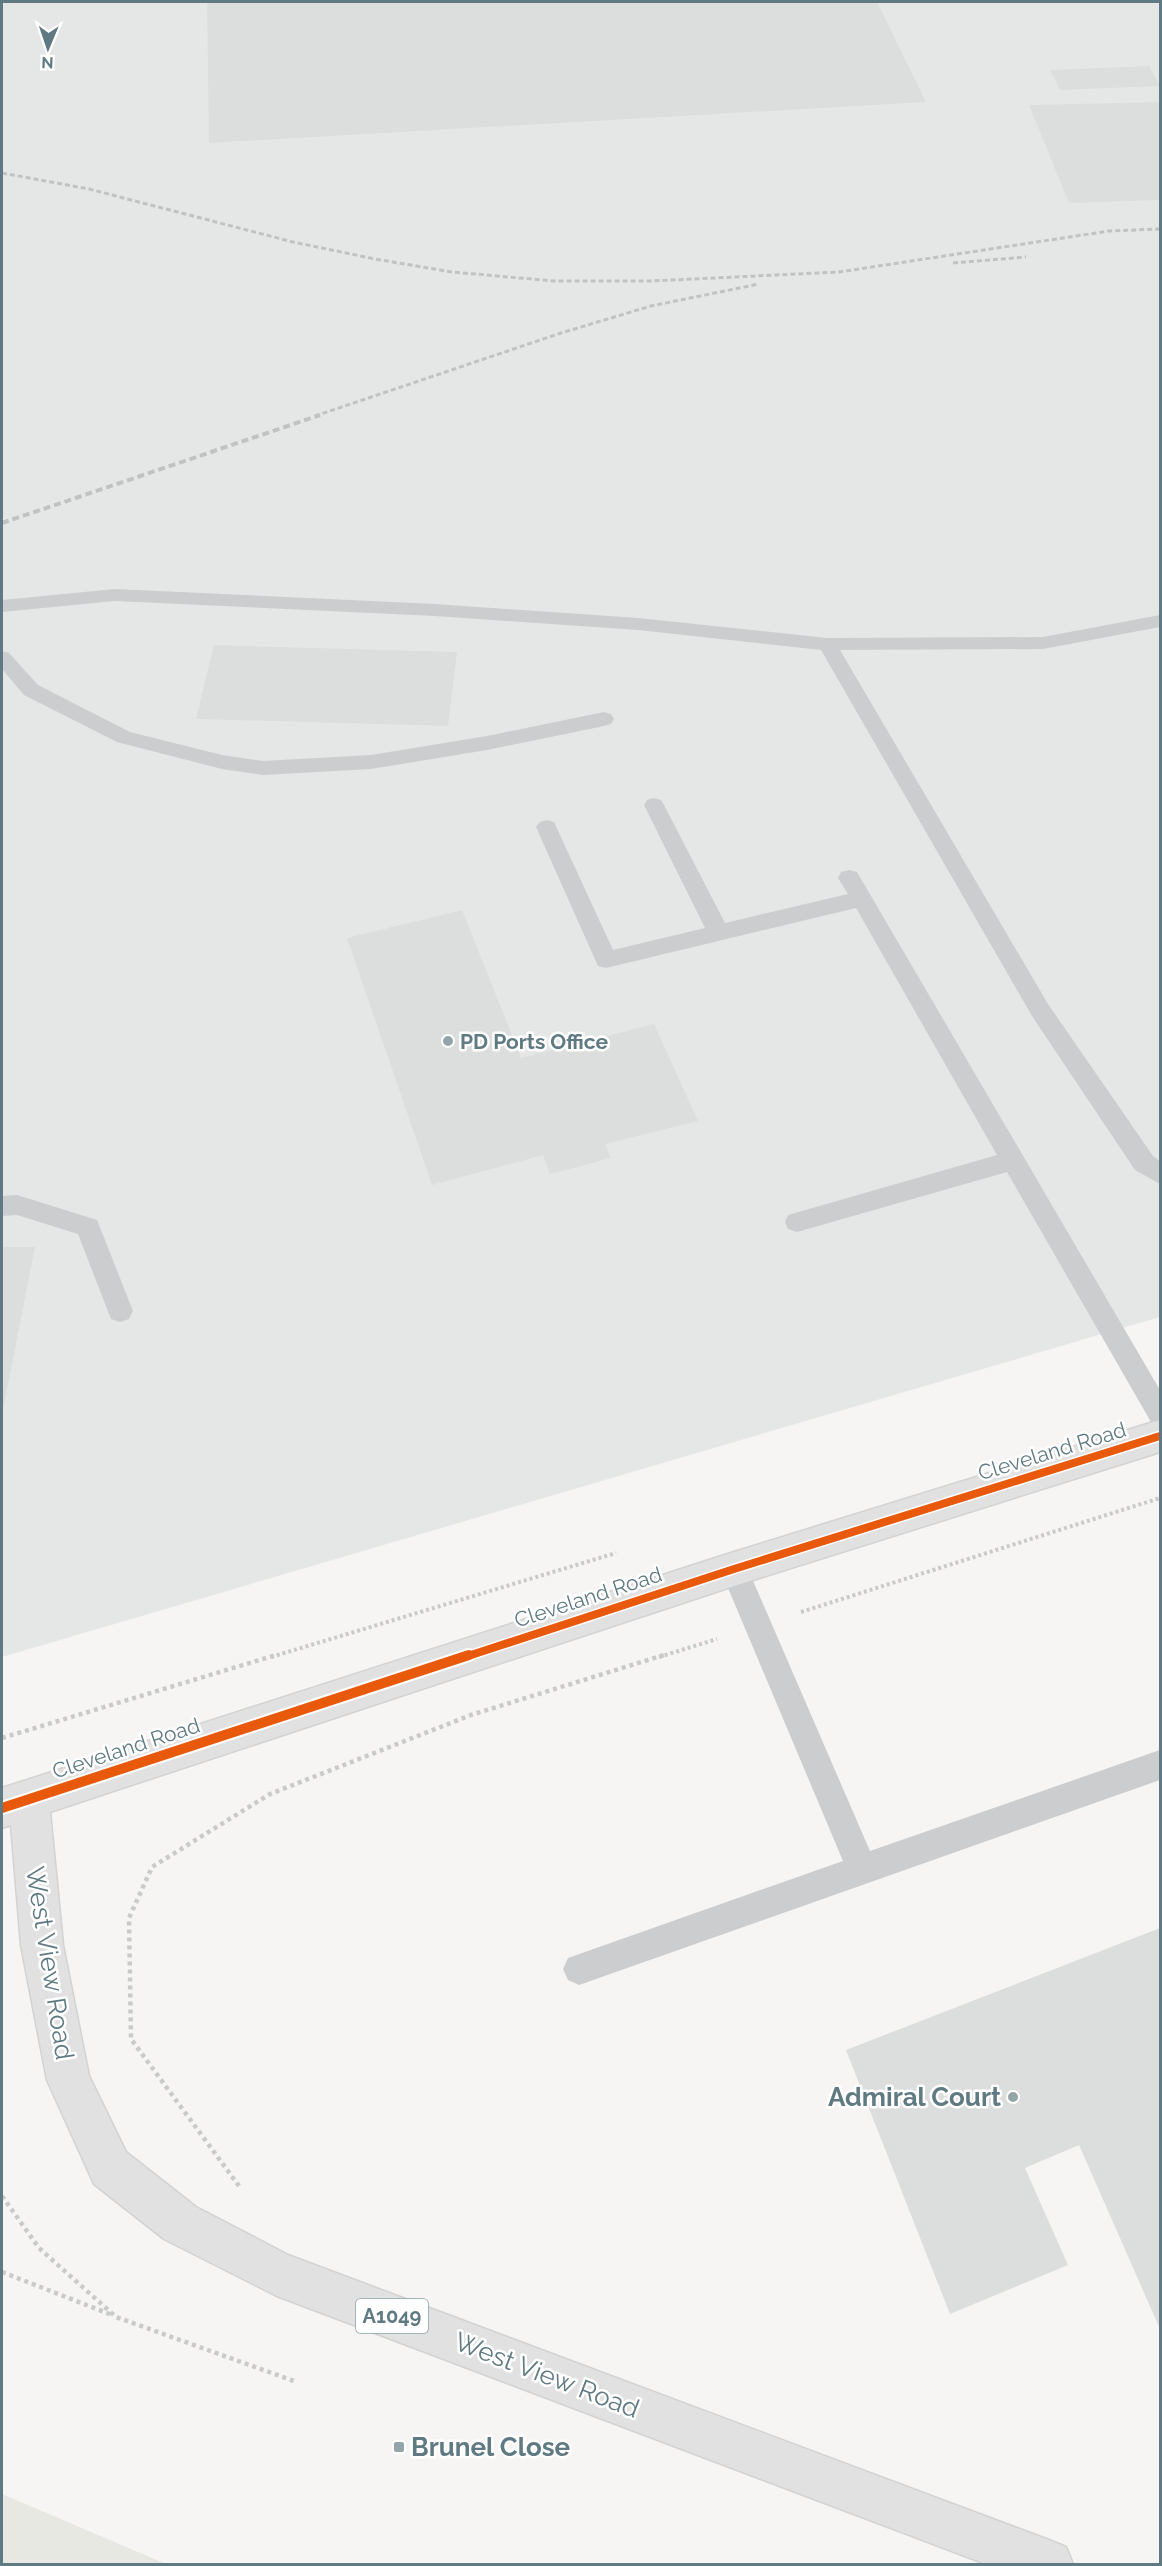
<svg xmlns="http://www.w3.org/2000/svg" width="1162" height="2566" font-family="Raleway,sans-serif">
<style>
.built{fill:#e5e7e7}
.green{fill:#e6e8e1}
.building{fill:#dcdedd}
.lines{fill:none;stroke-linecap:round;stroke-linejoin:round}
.primary-casing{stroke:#d3d3d4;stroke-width:3}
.path-far1{stroke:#c9caca;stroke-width:4;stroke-dasharray:3 3;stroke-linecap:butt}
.path{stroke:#c9caca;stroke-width:4.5;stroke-dasharray:4 4;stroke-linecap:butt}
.lane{fill:#cccdce;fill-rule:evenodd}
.primary{fill:#e0e1e0;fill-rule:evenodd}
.rail-far1{stroke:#c0c3c3;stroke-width:3;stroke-dasharray:5 3;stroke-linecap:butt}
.rail{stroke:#c0c3c3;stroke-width:4;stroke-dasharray:7 4;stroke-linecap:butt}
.cycleway-far1-casing{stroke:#fff;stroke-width:11}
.cycleway-casing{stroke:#fff;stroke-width:14}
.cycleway-far1{stroke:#e8590c;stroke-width:8}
.cycleway{stroke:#e8590c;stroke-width:10}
.poi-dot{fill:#94a5aa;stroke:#fff;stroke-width:2}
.labels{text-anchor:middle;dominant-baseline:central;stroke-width:5;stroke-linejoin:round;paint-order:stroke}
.shield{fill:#fff;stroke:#8fa2a8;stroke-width:1.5}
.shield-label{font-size:20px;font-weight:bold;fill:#5f7a82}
.poi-label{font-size:21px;font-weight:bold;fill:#5f7a82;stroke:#fff;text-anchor:start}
.street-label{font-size:21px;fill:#5f7a82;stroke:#fff}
.near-street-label{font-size:26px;fill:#5f7a82;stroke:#fff}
.near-poi-label{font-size:26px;font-weight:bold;fill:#5f7a82;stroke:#fff;text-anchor:end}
</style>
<rect width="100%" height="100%" fill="#f6f5f4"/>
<path class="built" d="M2 2H1160V1317L2 1657Z"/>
<path class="green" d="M2 2494 166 2564H2Z"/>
<g class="building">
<path d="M207 2H877L926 102 209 143Z"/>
<path d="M1149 66 1160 86 1060 90 1050 70Z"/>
<path d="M1160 102V200L1069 203 1029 105Z"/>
<path d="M214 645 457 652 448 726 196 719Z"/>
<path d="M462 910 521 1058 654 1024 698 1121 605 1144 611 1158 550 1174 543 1155 432 1185 347 938Z"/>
<path d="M2 1247H35L3 1410H2Z"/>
<path d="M1160 1928V2329L1079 2145 1025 2168 1068 2265 950 2314 846 2050Z"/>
</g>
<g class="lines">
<defs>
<path id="primary" d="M1160 1420V1452L734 1586 50 1812 63 1945 89 2076 126 2152 196 2207 288 2255 1049 2540 1066 2547 1073 2564H986L277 2296 164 2239 94 2184 47 2080 21 1945 11 1825 2 1828V1788L734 1552Z"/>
</defs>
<use href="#primary" class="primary-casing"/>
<g class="path-far1">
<path d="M801 1612 1160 1498"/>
<path d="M271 1657 616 1553"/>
<path d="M659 1657 717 1639"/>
</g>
<g class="path">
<path d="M2 1738 276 1655"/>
<path d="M239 2186 131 2039 129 1918 152 1867 270 1794 471 1715 664 1655"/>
<path d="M2 2196 39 2248 116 2317 294 2381"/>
<path d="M2 2272 112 2315"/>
</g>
<g class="lane">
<path d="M115 589 435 604 638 618 827 638 1043 637 1160 615V627L1043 649 840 650 1048 1004 1153 1156 1160 1161V1184L1135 1170 1032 1016 821 650 638 630 435 616 115 601 2 612V600Z"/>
<path d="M2 651 9 653 38 685 130 732 222 755 263 761 371 755 487 736 604 712 611 714 614 719 611 724 604 726 487 750 371 769 263 775 222 769 117 742 24 695 2 669Z"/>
<path d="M654 798 661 800 664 805 725 923 848 894 838 878 841 872 849 870 857 872 1160 1390V1426L1151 1422 1007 1172 797 1232 788 1229 785 1222 788 1215 997 1155 856 908 606 968 598 966 536 827 540 822 547 820 554 822 613 950 705 928 644 805 647 800Z"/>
<path d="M17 1195 97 1220 133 1311 129 1319 120 1322 111 1319 78 1234 17 1215 2 1216V1196Z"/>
<path d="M734 1556 744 1560 870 1851 1160 1750V1780L579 1985 568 1980 563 1969 568 1958 843 1861 720 1569 724 1560Z"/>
</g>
<use href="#primary" class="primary"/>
<g class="rail-far1">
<path d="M2 173 89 189 293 242 375 259 452 272 554 281H651L839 272 1109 231 1160 229"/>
<path d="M953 263 1026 257"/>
<path d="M315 416 561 333 651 306 759 284"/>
</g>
<path class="rail" d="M2 523 320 415"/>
<defs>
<path id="cycleway-far1" d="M465 1657 734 1569 1160 1436"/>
<path id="cycleway" d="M2 1808 469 1655"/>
</defs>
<use href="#cycleway-far1" class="cycleway-far1-casing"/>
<use href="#cycleway" class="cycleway-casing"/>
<use href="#cycleway-far1" class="cycleway-far1"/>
<use href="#cycleway" class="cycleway"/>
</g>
<g class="poi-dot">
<circle cx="448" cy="1041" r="6"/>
<circle cx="1013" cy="2097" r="6"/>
<rect x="393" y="2441" width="12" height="12" rx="3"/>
</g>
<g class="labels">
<rect class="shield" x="356" y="2299" width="72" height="34" rx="4.5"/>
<g class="shield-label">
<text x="392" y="2316">A1049</text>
</g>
<g class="poi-label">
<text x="460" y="1041">PD Ports Office</text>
</g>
<g class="street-label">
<text transform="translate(1052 1451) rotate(-17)">Cleveland Road</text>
<text transform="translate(588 1597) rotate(-18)">Cleveland Road</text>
<text transform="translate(126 1748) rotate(-18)">Cleveland Road</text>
</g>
<g class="near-street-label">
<text transform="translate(50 1963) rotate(81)">West View Road</text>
<text transform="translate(547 2375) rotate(21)">West View Road</text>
</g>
<g class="near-poi-label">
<text x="1001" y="2097">Admiral Court</text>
<text x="411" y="2447" text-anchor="start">Brunel Close</text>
</g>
</g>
<rect width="1162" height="2566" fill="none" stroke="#5f7a82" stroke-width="6"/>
<g transform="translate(48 48) rotate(182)" stroke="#ffffff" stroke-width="4.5" paint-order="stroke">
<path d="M0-4.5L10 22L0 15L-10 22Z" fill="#5f7a82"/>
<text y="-9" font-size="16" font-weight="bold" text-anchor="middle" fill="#5f7a82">N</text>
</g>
</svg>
